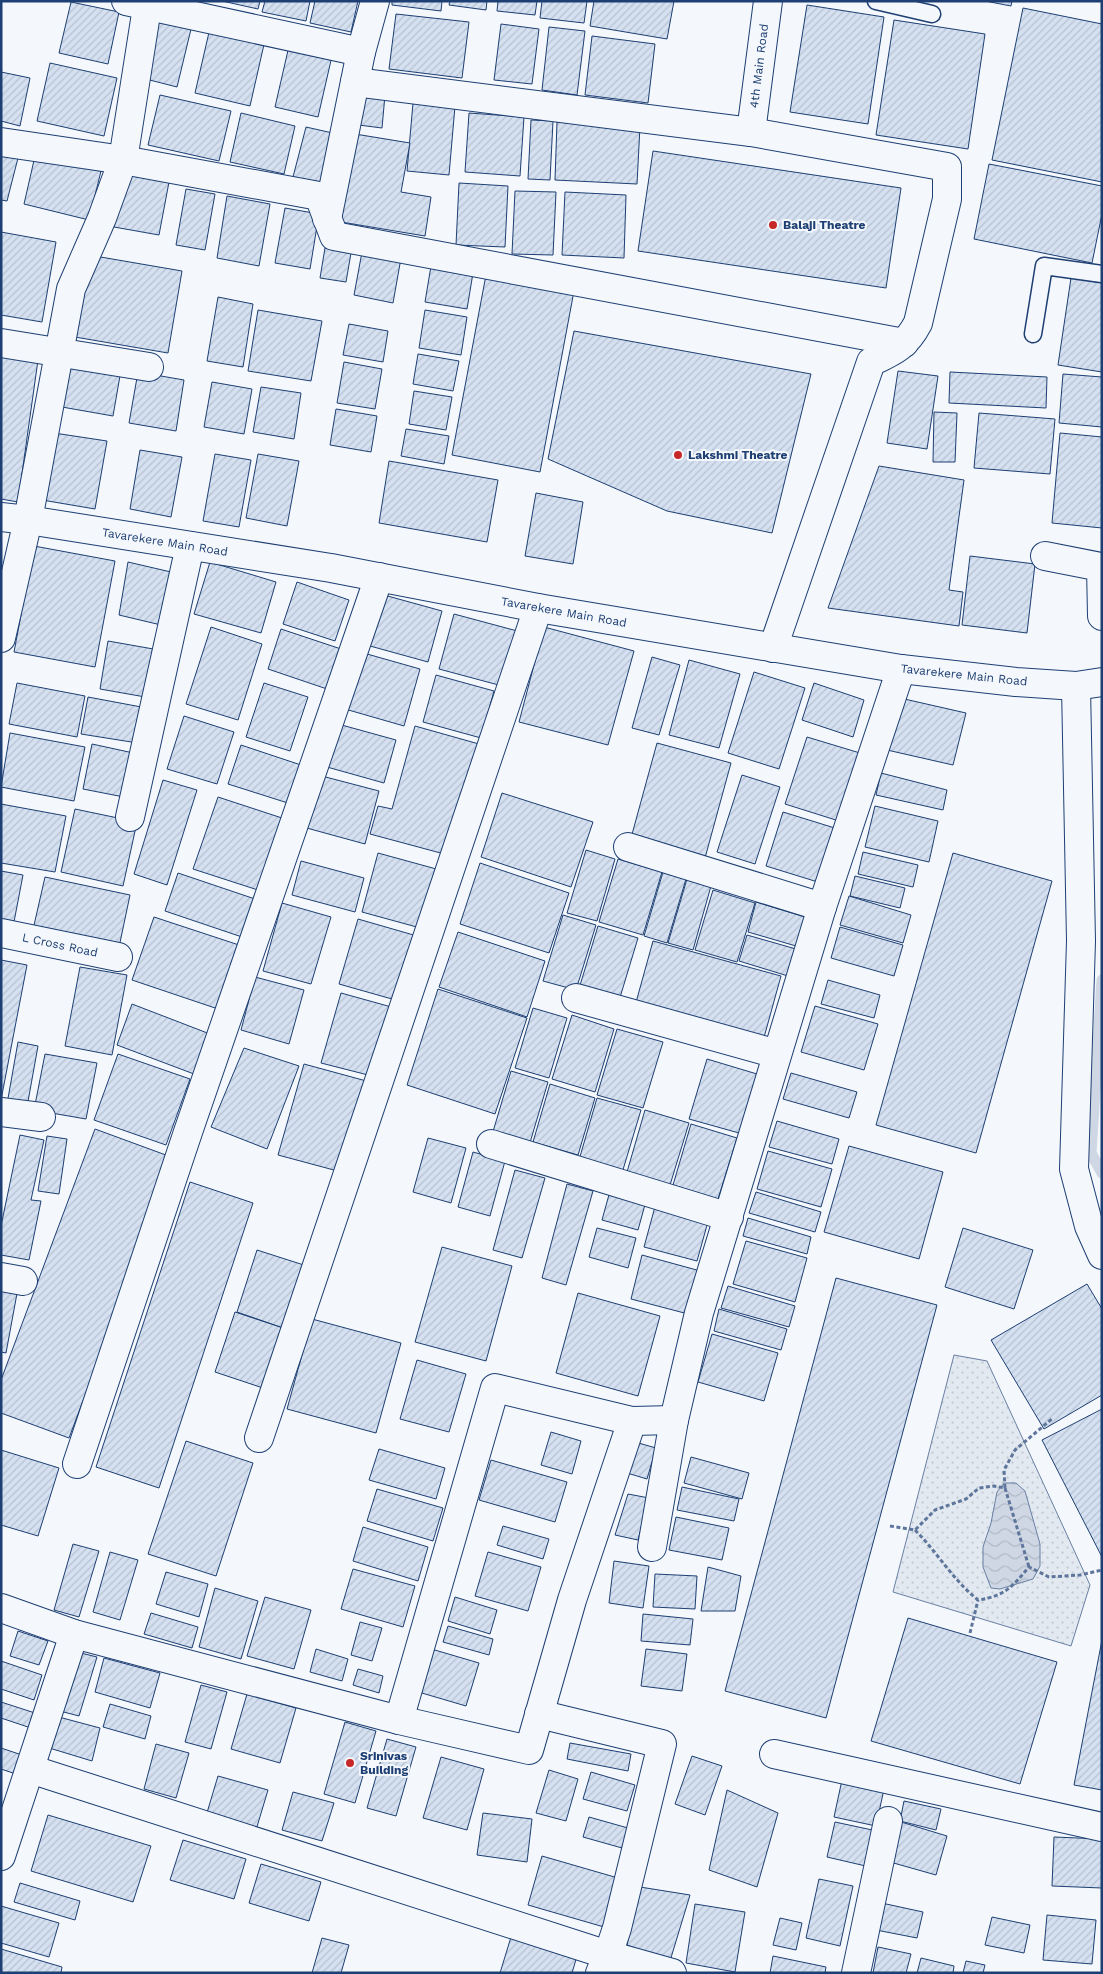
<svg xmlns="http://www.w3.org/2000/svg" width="1103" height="1974" font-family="'Work Sans',sans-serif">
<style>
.park{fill:url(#park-dots);stroke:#687fa3}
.water{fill:url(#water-waves);stroke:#687fa3}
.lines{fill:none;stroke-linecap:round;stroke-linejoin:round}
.stream{stroke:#cfd7e4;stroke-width:11}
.building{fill:url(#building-hatch);stroke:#1d3f73}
.lane-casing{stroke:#1d3f73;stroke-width:19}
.street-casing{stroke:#1d3f73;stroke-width:30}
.path{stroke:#5e769c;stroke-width:3;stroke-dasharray:4 2.5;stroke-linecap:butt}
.lane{stroke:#f4f7fb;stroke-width:16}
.street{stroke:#f4f7fb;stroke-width:28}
.poi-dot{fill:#c62828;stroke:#f4f7fb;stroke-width:2}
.labels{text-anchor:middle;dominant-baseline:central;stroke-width:4;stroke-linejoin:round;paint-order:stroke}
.street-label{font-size:12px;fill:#1d3f73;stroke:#f4f7fb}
.poi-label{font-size:12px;font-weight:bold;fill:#1d3f73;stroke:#f4f7fb;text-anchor:start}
</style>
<defs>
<pattern id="park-dots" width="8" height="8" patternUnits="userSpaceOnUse" patternTransform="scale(1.25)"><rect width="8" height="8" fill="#e3e9f0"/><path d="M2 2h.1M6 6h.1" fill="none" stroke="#c2c9d1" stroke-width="1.8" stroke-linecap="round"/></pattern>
<pattern id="water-waves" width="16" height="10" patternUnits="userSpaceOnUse" patternTransform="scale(1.25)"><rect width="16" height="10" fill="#cfd7e4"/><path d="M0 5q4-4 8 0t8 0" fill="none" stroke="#b1bac7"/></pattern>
<pattern id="building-hatch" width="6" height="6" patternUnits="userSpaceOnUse" patternTransform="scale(1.25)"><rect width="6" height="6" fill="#d5e0f0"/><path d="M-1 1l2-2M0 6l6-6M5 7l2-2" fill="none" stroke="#b6c1d1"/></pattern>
</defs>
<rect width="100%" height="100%" fill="#f4f7fb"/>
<path class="park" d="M954 1355 987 1361 1090 1585 1071 1646 893 1592Z"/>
<path class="water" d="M1004 1483H1016L1025 1491 1040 1544V1566L1033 1579 1000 1589 991 1588 983 1567V1547L991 1523 997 1492Z"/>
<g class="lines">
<path class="stream" d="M1102 980 1091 1153 1102 1173"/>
</g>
<g class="building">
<path d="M222 1H260L258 9Z"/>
<path d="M265 1H310L306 21 262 12Z"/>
<path d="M315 1H358L351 32 310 23Z"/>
<path d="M392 1H442L441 11 392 5Z"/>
<path d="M450 1H487L486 10 449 5Z"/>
<path d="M498 1H537L535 15 497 11Z"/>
<path d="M542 1H587L584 23 540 18Z"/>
<path d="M594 1H674L667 39 590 26Z"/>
<path d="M985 1H1012L1011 6Z"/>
<path d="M71 2 119 12 108 64 59 53Z"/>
<path d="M807 5 884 17 868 124 790 112Z"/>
<path d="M1023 8 1102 24V182L992 160Z"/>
<path d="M396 14 469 22 462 78 389 69Z"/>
<path d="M154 15 192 25 177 87 138 77Z"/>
<path d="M894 20 985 34 968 149 876 135Z"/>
<path d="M501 24 539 29 532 84 494 80Z"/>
<path d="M549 27 585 31 577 95 542 90Z"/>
<path d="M210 28 265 40 250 106 195 93Z"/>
<path d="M592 36 655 44 648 103 585 95Z"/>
<path d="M289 46 332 56 318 117 275 107Z"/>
<path d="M50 63 117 78 104 136 37 121Z"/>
<path d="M1 72 30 78 20 126 1 121Z"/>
<path d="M355 92 385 95 382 128 351 124Z"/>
<path d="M160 95 231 111 219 161 148 145Z"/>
<path d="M413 103 455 106 449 175 407 171Z"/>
<path d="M241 113 295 126 284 174 230 162Z"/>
<path d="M469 113 524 117 520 176 465 172Z"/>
<path d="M531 120 553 121 550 180 528 179Z"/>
<path d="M557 122 640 126 637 184 555 180Z"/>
<path d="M306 127 337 134 324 185 293 177Z"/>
<path d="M355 134 410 143 401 192 431 197 425 236 341 222Z"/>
<path d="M653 151 901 188 886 288 638 251Z"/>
<path d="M1 154 18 158 7 201 1 200Z"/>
<path d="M35 156 101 171 89 220 24 204Z"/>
<path d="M989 164 1102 186V214L1092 263 974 239Z"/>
<path d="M123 174 169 182 159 235 114 227Z"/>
<path d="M459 183 508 186 505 247 456 245Z"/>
<path d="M186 189 215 194 205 250 176 245Z"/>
<path d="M515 191 556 192 553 255 512 254Z"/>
<path d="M565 192 626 195 624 258 562 255Z"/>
<path d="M227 196 270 204 259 266 217 258Z"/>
<path d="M285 208 319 214 310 269 275 263Z"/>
<path d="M1 232 56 242 42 322 1 315Z"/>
<path d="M325 248 351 253 346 282 320 278Z"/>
<path d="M362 252 401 258 393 303 354 295Z"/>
<path d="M89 255 182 271 168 353 75 337Z"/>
<path d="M431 266 473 273 467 309 425 302Z"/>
<path d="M486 275 574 291 540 472 452 455Z"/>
<path d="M1071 278 1102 283V372L1058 365Z"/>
<path d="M218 297 253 304 243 367 207 361Z"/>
<path d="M258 310 322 321 311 381 248 371Z"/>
<path d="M425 310 467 317 461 355 419 348Z"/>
<path d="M349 324 388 331 383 362 343 355Z"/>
<path d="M574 331 811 374 772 533 667 511 548 459Z"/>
<path d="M418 354 459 361 453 391 413 384Z"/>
<path d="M1 355 38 360 18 502 1 499Z"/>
<path d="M70 362 121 370 113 416 62 407Z"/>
<path d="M344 362 382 369 375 409 337 403Z"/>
<path d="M898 371 938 376 927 449 887 443Z"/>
<path d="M138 372 184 380 176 431 129 423Z"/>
<path d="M950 372 1047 377 1046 408 949 403Z"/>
<path d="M1063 374 1102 377V427L1059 423Z"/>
<path d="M212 382 252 389 244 434 204 427Z"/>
<path d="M261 387 301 393 294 439 253 432Z"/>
<path d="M414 391 452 397 446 430 409 424Z"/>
<path d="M336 409 377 416 371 452 330 445Z"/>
<path d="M934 412 957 413 955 462H933Z"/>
<path d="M979 413 1055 419 1050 474 974 468Z"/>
<path d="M406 429 449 436 444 464 401 456Z"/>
<path d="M54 433 107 441 95 509 42 500Z"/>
<path d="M1060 433 1102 437V528L1052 523Z"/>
<path d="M140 450 182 457 171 517 130 509Z"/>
<path d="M215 454 251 460 239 527 203 521Z"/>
<path d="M258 454 299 461 287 526 246 518Z"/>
<path d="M389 461 498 480 487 542 379 523Z"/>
<path d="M879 466 964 480 949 590 963 592 959 626 828 608Z"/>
<path d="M536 493 583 502 573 564 525 556Z"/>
<path d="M34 546 115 561 95 667 14 652Z"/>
<path d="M970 556 1035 564 1027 633 962 625Z"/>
<path d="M128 562 171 572 161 625 119 615Z"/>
<path d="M210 562 276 582 261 633 194 614Z"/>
<path d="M297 582 349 600 335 641 283 624Z"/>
<path d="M384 595 442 611 428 662 370 646Z"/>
<path d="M454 614 521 632 506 687 439 669Z"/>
<path d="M211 627 262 644 238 720 186 704Z"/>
<path d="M544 627 634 651 608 745 519 722Z"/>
<path d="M281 629 341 649 327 689 268 669Z"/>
<path d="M108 641 159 650 151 698 100 689Z"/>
<path d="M360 652 420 669 404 726 345 709Z"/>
<path d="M652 657 680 665 659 735 632 728Z"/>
<path d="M689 660 740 674 719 748 669 735Z"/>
<path d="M754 672 805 688 779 769 728 753Z"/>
<path d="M436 675 494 691 481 738 423 722Z"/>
<path d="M17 683 85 696 77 737 9 724Z"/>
<path d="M264 683 308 697 290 751 246 737Z"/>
<path d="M814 683 864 700 853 737 802 720Z"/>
<path d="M88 697 152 709 144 744 81 734Z"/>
<path d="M900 698 966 713 953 765 887 750Z"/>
<path d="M184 716 234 732 217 784 167 769Z"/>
<path d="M338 724 396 740 384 783 327 767Z"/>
<path d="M415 726 479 744 448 855 370 834 378 806 392 809Z"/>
<path d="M10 733 85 747 74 801 1 787Z"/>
<path d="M807 737 860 753 839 821 785 804Z"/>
<path d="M657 743 731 763 705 858 631 838Z"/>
<path d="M92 744 138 754 129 798 83 789Z"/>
<path d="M241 745 304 766 291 804 228 784Z"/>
<path d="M881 773 947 790 943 810 876 795Z"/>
<path d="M318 775 379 791 365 844 303 827Z"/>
<path d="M742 775 780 787 755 864 717 852Z"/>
<path d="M163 780 197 790 167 885 134 874Z"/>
<path d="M502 793 593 822 571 887 481 857Z"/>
<path d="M218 797 285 819 261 891 193 869Z"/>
<path d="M1 804 66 816 55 872 1 863Z"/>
<path d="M875 806 938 821 929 862 865 847Z"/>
<path d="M75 809 137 822 123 886 61 872Z"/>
<path d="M783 812 838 829 821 883 766 866Z"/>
<path d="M586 850 615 859 597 921 567 913Z"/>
<path d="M863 852 918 865 913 887 858 874Z"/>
<path d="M378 853 440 870 424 929 362 912Z"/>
<path d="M953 853 1052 881 976 1153 876 1125Z"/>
<path d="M618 859 662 872 643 935 599 922Z"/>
<path d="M301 861 364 878 355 912 292 895Z"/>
<path d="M480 863 569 893 549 953 460 924Z"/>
<path d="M1 871 23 875 13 927 1 925Z"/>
<path d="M663 872 686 879 667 943 644 936Z"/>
<path d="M178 873 258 900 245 938 165 911Z"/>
<path d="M855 876 905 888 900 908 850 896Z"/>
<path d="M45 877 130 895 118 952 32 934Z"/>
<path d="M687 879 711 886 693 950 668 943Z"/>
<path d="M713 890 755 903 737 962 695 950Z"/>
<path d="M849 896 911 915 903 943 840 925Z"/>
<path d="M756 902 805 917 796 946 748 932Z"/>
<path d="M282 903 331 917 311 984 263 971Z"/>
<path d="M563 915 596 925 576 990 543 981Z"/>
<path d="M154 917 242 946 221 1010 132 980Z"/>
<path d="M358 919 417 936 399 1001 339 984Z"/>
<path d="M598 926 638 938 618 1004 578 992Z"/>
<path d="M840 927 903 945 894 976 831 958Z"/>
<path d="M458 932 545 961 527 1017 439 987Z"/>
<path d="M747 935 796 949 788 976 739 961Z"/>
<path d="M653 941 781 976 763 1041 635 1006Z"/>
<path d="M1 960 27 965 1 1100Z"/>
<path d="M80 967 127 975 112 1055 65 1046Z"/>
<path d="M255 977 304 990 289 1044 241 1030Z"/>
<path d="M828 980 880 995 874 1018 821 1004Z"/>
<path d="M438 989 527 1018 495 1114 407 1085Z"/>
<path d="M341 993 395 1008 376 1077 321 1063Z"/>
<path d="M132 1004 210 1034 194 1074 117 1045Z"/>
<path d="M815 1006 878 1024 864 1070 801 1052Z"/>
<path d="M533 1008 567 1018 549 1078 515 1068Z"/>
<path d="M572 1015 614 1029 595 1092 552 1079Z"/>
<path d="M617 1029 663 1042 643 1108 597 1095Z"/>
<path d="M18 1042 38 1046 27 1107 7 1104Z"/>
<path d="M244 1048 299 1066 267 1149 211 1127Z"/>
<path d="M45 1054 97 1063 86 1119 34 1110Z"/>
<path d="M118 1054 190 1079 166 1145 94 1120Z"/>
<path d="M707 1059 757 1074 739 1133 689 1119Z"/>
<path d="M304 1064 370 1082 345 1173 278 1155Z"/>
<path d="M511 1071 548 1082 529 1146 492 1135Z"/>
<path d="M791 1073 857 1092 849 1118 783 1099Z"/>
<path d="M550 1084 595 1098 578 1155 533 1142Z"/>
<path d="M597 1098 641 1110 622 1173 579 1160Z"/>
<path d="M645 1110 689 1123 670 1185 627 1172Z"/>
<path d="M777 1121 839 1139 832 1164 769 1147Z"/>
<path d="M691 1124 737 1138 718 1199 673 1185Z"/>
<path d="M95 1129 174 1158 69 1438 1 1413V1380Z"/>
<path d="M20 1135 44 1140 31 1200 41 1201 29 1260 1 1255V1226Z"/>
<path d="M47 1136 67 1139 59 1194 38 1191Z"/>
<path d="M428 1138 466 1148 451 1203 413 1192Z"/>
<path d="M849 1146 943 1172 919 1259 824 1232Z"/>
<path d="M768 1151 832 1169 821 1207 757 1189Z"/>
<path d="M473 1152 505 1161 490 1216 458 1207Z"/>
<path d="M515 1170 545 1178 522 1258 493 1250Z"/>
<path d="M190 1182 253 1203 159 1488 96 1467Z"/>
<path d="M567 1184 593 1191 566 1285 542 1278Z"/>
<path d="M610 1191 646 1201 638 1230 602 1220Z"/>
<path d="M756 1192 821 1212 815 1232 749 1213Z"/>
<path d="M656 1203 709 1218 697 1261 644 1247Z"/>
<path d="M748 1218 811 1237 807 1254 743 1236Z"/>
<path d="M597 1228 636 1238 628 1268 589 1257Z"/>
<path d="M963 1228 1033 1250 1014 1309 945 1287Z"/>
<path d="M746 1241 807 1258 795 1302 733 1284Z"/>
<path d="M442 1247 512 1266 486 1361 415 1342Z"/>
<path d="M257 1250 310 1267 289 1330 237 1312Z"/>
<path d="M642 1255 704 1272 692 1315 631 1299Z"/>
<path d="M836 1278 937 1305 826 1718 725 1691Z"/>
<path d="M1087 1284 1102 1309V1395L1044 1429 991 1340Z"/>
<path d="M1 1285 18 1288 6 1353 1 1352Z"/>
<path d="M728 1286 795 1306 789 1327 721 1308Z"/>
<path d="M578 1293 660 1316 638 1396 556 1373Z"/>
<path d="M719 1309 787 1329 781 1350 714 1331Z"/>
<path d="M235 1312 289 1330 269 1390 215 1372Z"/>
<path d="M312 1319 401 1343 376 1433 287 1409Z"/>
<path d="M712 1334 778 1353 764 1401 698 1382Z"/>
<path d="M417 1360 466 1374 449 1432 400 1419Z"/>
<path d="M1102 1409V1557L1042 1440Z"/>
<path d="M551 1432 581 1441 572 1474 541 1465Z"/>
<path d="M186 1441 253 1463 216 1576 148 1554Z"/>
<path d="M635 1442 656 1448 647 1479 627 1473Z"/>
<path d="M379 1449 445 1468 436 1499 369 1480Z"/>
<path d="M1 1450 59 1468 38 1536 1 1525Z"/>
<path d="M691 1457 749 1473 742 1499 684 1483Z"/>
<path d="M491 1460 567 1482 555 1522 479 1500Z"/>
<path d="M682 1487 739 1499 734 1521 677 1510Z"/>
<path d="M377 1489 443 1508 433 1541 367 1521Z"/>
<path d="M628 1494 649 1498 638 1540 615 1535Z"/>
<path d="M676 1517 729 1528 722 1560 669 1550Z"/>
<path d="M503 1526 549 1539 543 1559 497 1545Z"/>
<path d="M363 1527 428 1547 418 1581 353 1561Z"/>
<path d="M73 1544 99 1551 79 1617 54 1610Z"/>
<path d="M110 1552 138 1560 120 1620 93 1612Z"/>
<path d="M488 1552 541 1567 528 1611 475 1596Z"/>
<path d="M614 1561 649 1566 643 1608 609 1603Z"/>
<path d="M708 1567 741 1576 735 1611H701Z"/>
<path d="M353 1569 415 1586 403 1627 341 1609Z"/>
<path d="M166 1572 208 1584 199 1617 156 1604Z"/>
<path d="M655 1574 697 1576 695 1609 653 1607Z"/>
<path d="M215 1588 258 1601 241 1659 199 1647Z"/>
<path d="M265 1597 311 1610 294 1669 247 1656Z"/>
<path d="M455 1597 497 1610 490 1634 448 1621Z"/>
<path d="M151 1613 198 1627 192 1648 144 1634Z"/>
<path d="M643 1614 693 1619 690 1645 641 1641Z"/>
<path d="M908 1618 1057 1662 1020 1784 871 1741Z"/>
<path d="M360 1622 382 1628 372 1661 351 1655Z"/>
<path d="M448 1626 493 1639 489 1655 443 1642Z"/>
<path d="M18 1631 48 1641 39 1665 10 1656Z"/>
<path d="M1102 1640V1790L1074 1785Z"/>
<path d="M428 1648 479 1663 466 1706 415 1691Z"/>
<path d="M316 1649 348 1659 342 1681 310 1672Z"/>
<path d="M646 1649 687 1654 682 1691 641 1686Z"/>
<path d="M73 1651 97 1657 79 1716 56 1710Z"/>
<path d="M104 1658 160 1673 150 1708 95 1692Z"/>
<path d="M1 1661 42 1675 34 1700 1 1689Z"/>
<path d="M358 1669 383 1676 379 1693 353 1685Z"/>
<path d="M201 1685 227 1692 211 1749 185 1742Z"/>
<path d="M247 1694 296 1708 280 1763 231 1749Z"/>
<path d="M1 1702 35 1713 31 1728 1 1718Z"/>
<path d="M110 1704 151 1716 145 1739 103 1727Z"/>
<path d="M55 1716 100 1728 92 1761 46 1747Z"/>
<path d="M345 1722 376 1731 355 1803 324 1794Z"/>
<path d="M387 1739 416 1747 396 1816 367 1808Z"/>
<path d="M570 1743 631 1754 628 1771 567 1759Z"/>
<path d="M156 1744 189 1753 176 1798 144 1789Z"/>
<path d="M1 1748 22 1755 16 1774 1 1769Z"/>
<path d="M692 1756 722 1766 705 1815 675 1804Z"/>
<path d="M441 1757 484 1769 467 1830 423 1818Z"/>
<path d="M549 1770 578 1779 566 1821 536 1813Z"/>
<path d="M591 1772 635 1785 627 1811 583 1799Z"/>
<path d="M218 1776 268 1790 256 1830 206 1816Z"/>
<path d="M842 1780 884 1789 876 1826 834 1817Z"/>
<path d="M727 1790 778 1813 757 1887 709 1870Z"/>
<path d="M293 1792 334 1803 322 1841 282 1830Z"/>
<path d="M904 1801 941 1809 936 1830 900 1821Z"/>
<path d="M483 1813 532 1819 527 1862 477 1855Z"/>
<path d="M48 1815 151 1846 133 1902 31 1871Z"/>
<path d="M589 1817 628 1828 622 1848 583 1837Z"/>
<path d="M835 1822 877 1831 870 1867 827 1857Z"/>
<path d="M901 1822 947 1836 936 1875 890 1862Z"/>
<path d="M1054 1837 1102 1839V1888L1052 1886Z"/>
<path d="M183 1840 246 1859 234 1899 170 1880Z"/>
<path d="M542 1856 618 1878 604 1927 528 1905Z"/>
<path d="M261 1864 321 1882 309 1921 249 1903Z"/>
<path d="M819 1879 853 1886 840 1946 806 1938Z"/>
<path d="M20 1883 80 1901 75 1920 14 1902Z"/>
<path d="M640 1887 690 1895 670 1961 627 1945Z"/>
<path d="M877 1902 923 1912 917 1938 871 1929Z"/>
<path d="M695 1904 745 1912 735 1972 686 1963Z"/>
<path d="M1 1906 59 1923 49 1957 1 1943Z"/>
<path d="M1047 1915 1096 1920 1092 1964 1043 1960Z"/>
<path d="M992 1917 1030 1925 1024 1953 985 1945Z"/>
<path d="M780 1918 802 1923 796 1950 773 1945Z"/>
<path d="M511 1937 577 1956 572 1973H500Z"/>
<path d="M322 1938 349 1945 341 1973H312Z"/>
<path d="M878 1947 911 1954 906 1973H873Z"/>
<path d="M1 1949 62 1967 61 1973H1Z"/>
<path d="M773 1956 826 1967 825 1973H770Z"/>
<path d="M921 1958 954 1966 953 1973H917Z"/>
<path d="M966 1961 985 1965 983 1973H963Z"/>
</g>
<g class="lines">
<defs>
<g id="lane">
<path d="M876 1 932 14"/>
<path d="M1033 334 1044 266 1102 274"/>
</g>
<g id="street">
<path d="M126 1 361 52"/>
<path d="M355 82 751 132 947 167V199L918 323C906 346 894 351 871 362L773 648"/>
<path d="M751 132 768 1"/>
<path d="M1 142 123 160 319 196 334 236 904 343"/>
<path d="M327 219 361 52 375 1"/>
<path d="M1 343 149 367"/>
<path d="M1 517 28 520 331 568 538 608 901 669 1016 682 1076 686 1102 682"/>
<path d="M1045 556 1101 567 1102 616"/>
<path d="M1 638 28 520 71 289 102 218 123 160 148 1"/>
<path d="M1076 686 1081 941 1074 1169 1089 1226 1102 1255"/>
<path d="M130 817 190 546"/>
<path d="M628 847 822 907"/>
<path d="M1 933 118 957"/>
<path d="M576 998 777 1054"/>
<path d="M1 1112 41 1117"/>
<path d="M491 1144 729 1217"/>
<path d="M1 1277 23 1281"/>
<path d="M259 1438 538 608"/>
<path d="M77 1464 188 1132 379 577"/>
<path d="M652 1547 674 1420 699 1313 822 907 901 669"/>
<path d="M1 1608 74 1634 399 1720 529 1750 572 1600 632 1421"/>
<path d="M399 1720 495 1388 632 1421 674 1420"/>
<path d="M774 1754 1102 1827"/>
<path d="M30 1769 608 1955 617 1928 662 1744 539 1714"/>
<path d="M1 1856 74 1634"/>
<path d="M600 1973 608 1955 672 1973"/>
<path d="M856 1973 888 1821"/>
</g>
</defs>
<use href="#lane" class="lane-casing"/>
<use href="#street" class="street-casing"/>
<g class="path">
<path d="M1005 1488 1029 1567"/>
<path d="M890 1526 915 1530 935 1510 966 1499 979 1488 994 1486 1005 1488 1004 1470 1015 1450 1053 1418"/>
<path d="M915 1530C938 1553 952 1579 978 1600 1005 1596 1012 1587 1029 1567L1049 1577 1080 1575 1102 1570"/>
<path d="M970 1633 978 1600"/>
</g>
<use href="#lane" class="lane"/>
<use href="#street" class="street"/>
</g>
<g class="poi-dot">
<circle cx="773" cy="225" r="5"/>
<circle cx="678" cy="455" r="5"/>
<circle cx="350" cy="1763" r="5"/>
</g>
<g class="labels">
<g class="street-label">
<text transform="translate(759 66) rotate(-83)">4th Main Road</text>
<text transform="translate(165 542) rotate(9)">Tavarekere Main Road</text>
<text transform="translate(564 612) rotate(10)">Tavarekere Main Road</text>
<text transform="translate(964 675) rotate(6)">Tavarekere Main Road</text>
<text transform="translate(60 945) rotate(12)">L Cross Road</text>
</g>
<g class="poi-label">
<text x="783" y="225">Balaji Theatre</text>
<text x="688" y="455">Lakshmi Theatre</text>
<text x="360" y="1756">Srinivas<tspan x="360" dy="14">Building</tspan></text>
</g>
</g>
<rect width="1103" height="1974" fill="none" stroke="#1d3f73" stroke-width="5"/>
</svg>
